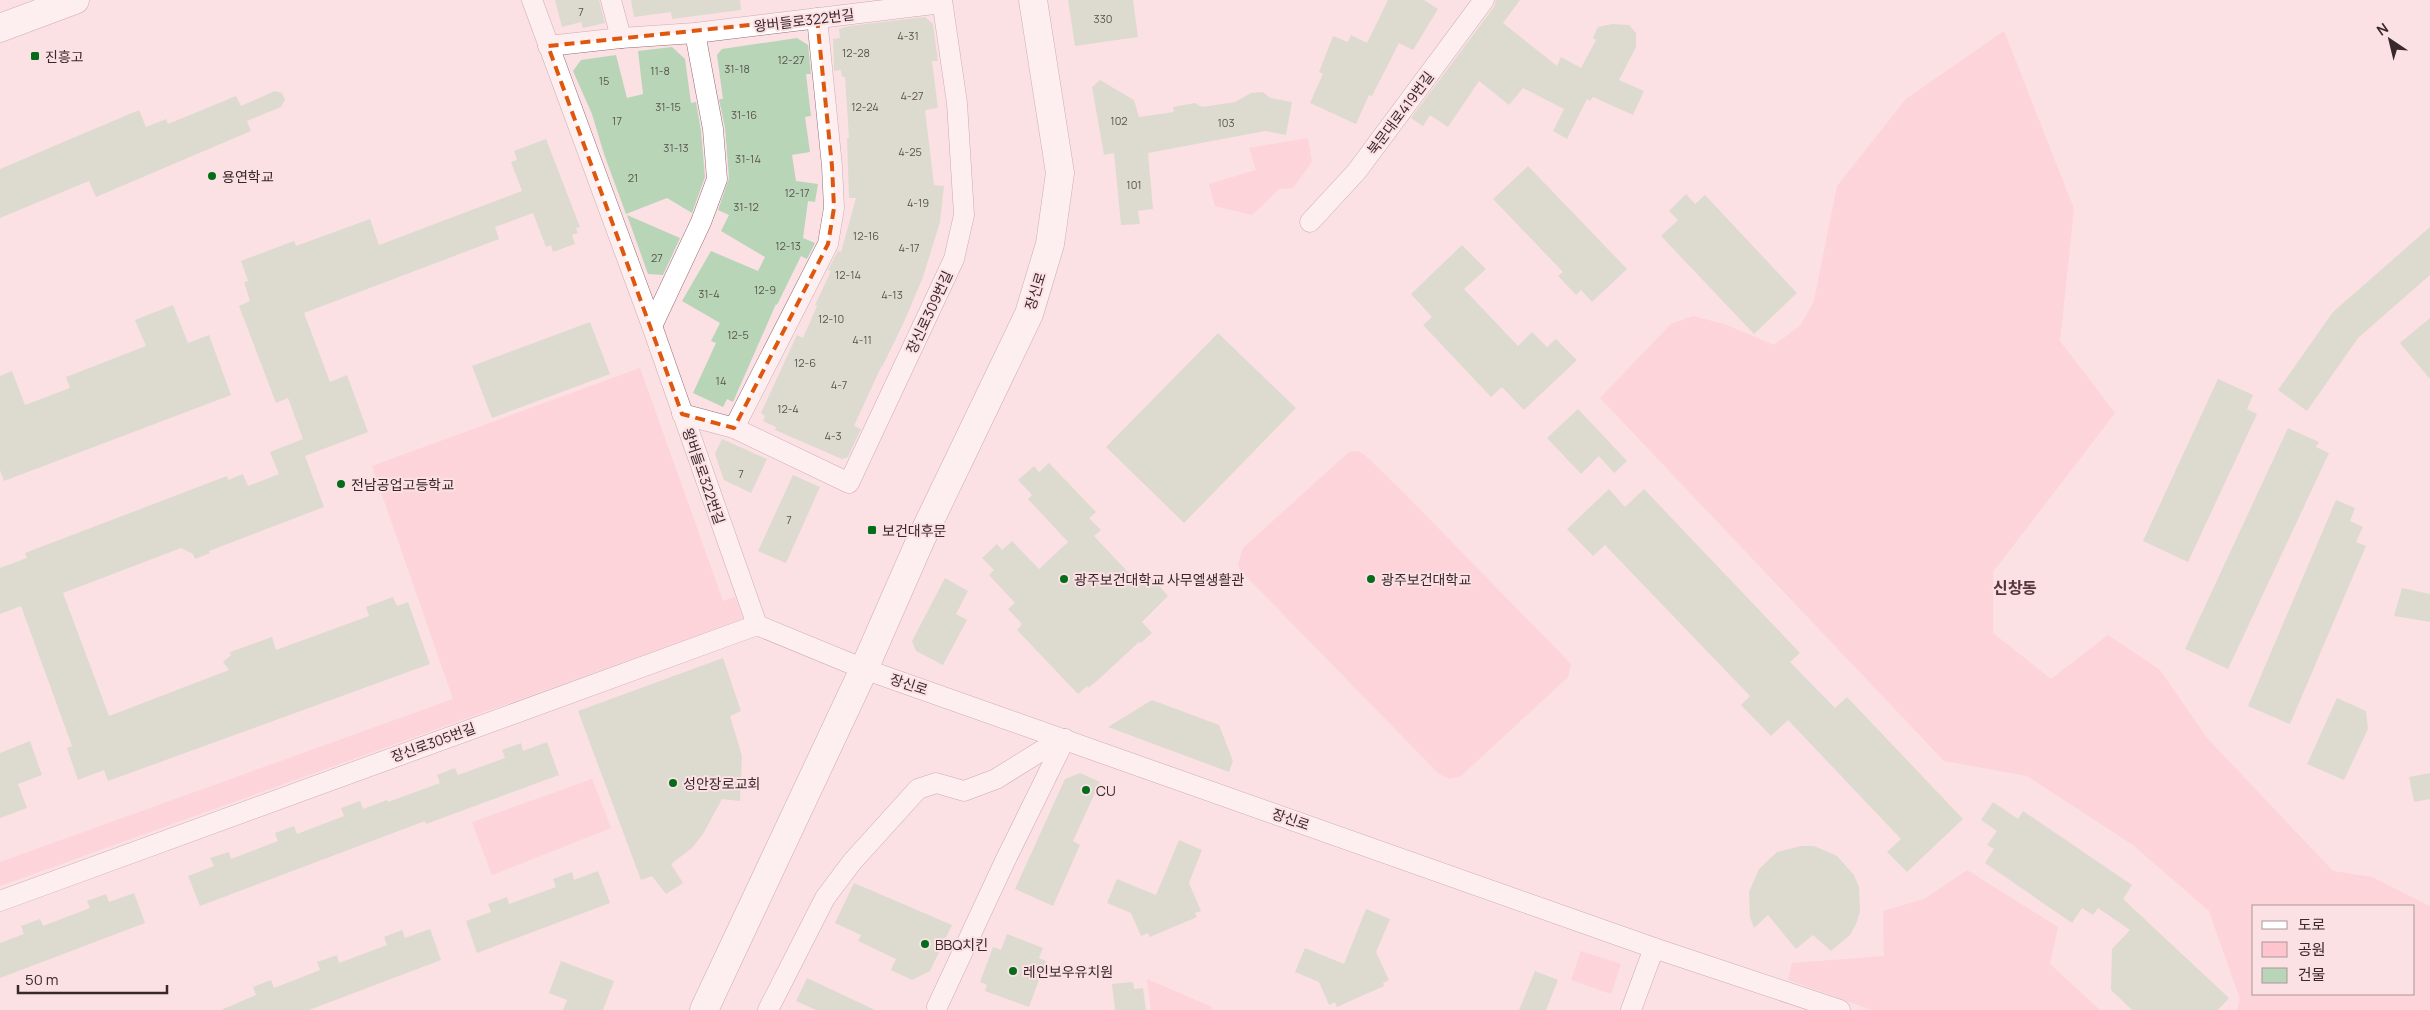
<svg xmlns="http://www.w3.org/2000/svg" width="2430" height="1010" font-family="Manrope,'Noto Sans KR',sans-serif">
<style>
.green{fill:#fec5cf;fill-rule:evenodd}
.building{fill:#b9d5b8}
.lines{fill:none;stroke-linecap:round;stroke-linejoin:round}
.minor-casing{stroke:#956e75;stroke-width:21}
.secondary-casing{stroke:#956e75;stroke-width:29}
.minor{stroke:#fff;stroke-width:20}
.secondary{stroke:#fff;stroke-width:28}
.marked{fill:none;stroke:#df570e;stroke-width:4;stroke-dasharray:10 6;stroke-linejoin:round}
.poi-dot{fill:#056c1a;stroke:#fbe0e4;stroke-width:2}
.labels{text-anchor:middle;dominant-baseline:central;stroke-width:4;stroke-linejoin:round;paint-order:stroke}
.number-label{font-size:11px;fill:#59534e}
.street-label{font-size:14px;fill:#39282b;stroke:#fbe0e4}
.poi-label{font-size:14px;fill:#39282b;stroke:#fbe0e4;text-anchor:start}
.quarter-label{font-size:16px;font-weight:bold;fill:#57353c;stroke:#fbe0e4}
</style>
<rect width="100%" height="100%" fill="#fbe0e4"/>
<g class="green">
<path d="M2004 31 2074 209 2060 341 2115 413 1993 572V633L2051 679 2108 635 2160 670 2207 738 2333 871 2372 877 2430 906V1010H2237L2240 999 2209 911 2133 845 2027 776 1944 761 1600 398 1671 324 1693 316 1724 324 1774 345 1800 326 1814 301 1837 186 1906 99ZM2254 906H2414V994H2254Z"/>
<path d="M1308 138 1312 162 1293 188 1279 189 1252 215 1215 206 1209 184 1256 170 1249 148Z"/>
<path d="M640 368 723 601 735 597 743 619 0 886V862L453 699 372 466Z"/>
<path d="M1358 451 1366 456 1404 493 1571 664 1568 677 1461 776 1450 779 1439 774 1240 570 1238 564 1243 548 1349 452Z"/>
<path d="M592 779 611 828 492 875 472 822Z"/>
<path d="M1967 870 2058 927 2050 964 2100 1010H1872L1788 980 1792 963 1884 956 1883 911 1924 899Z"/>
<path d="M1581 951 1621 964 1611 994 1571 980Z"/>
<path d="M1147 979 1212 1007 1211 1010H1151Z"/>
</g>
<g class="building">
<path d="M555 0H599L605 23 583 28 581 22 562 27Z"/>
<path d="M631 0H740L741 10 672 19 671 12 634 17Z"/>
<path d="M1068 0H1133L1138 37 1075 46Z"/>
<path d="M1388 0H1424L1438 9 1413 50 1399 43 1372 96 1369 95 1356 124 1310 103 1323 74 1319 72 1333 36 1348 42 1351 35 1367 43Z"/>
<path d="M1496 0H1520L1503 23 1557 66 1561 57 1581 68 1596 40 1593 38 1598 27 1612 24 1629 25 1636 33V47L1619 80 1644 91 1633 115 1593 97 1590 101 1587 99 1567 139 1553 131 1564 109 1523 88 1509 105 1479 81 1448 127 1430 115 1423 126 1411 118 1494 7Z"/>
<path d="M925 17 933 24 938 61H932L938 108 925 110 934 185 944 186 940 222 923 277 904 322 882 367H881L854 426 861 429 848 457 842 459 775 430 776 427 763 421 765 416 761 413 797 335 803 338 817 306 815 305 831 271 828 270 838 251 841 252 856 198H849L847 138H849L845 77H842L841 70 834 71 833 39 840 38 839 29 849 26Z"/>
<path d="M797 38 808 45 811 74H806L811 116 805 117 810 152 792 155 796 181 818 184 815 202 808 201 803 238 815 243 807 259 801 256 777 305 776 304 733 402 727 399 723 407 693 393 716 343 711 341 720 323 682 301 711 251 758 271 765 257 721 231 729 215 718 210 729 178 725 128 719 99H723L717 55 722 49Z"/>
<path d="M672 47 685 59 691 103 696 102 701 131 705 177 692 213 667 198 626 214 604 154 592 114 573 71 581 60 616 55 627 98 643 94 638 51Z"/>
<path d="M1100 80 1134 100 1139 117 1174 112 1173 107 1195 103 1202 107 1235 102 1251 93 1263 92 1270 98 1292 102 1286 135 1265 131 1148 153 1153 209 1138 211 1140 224 1121 225 1114 153 1104 155 1092 87Z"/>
<path d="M275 91 282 93 285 100 281 107 247 121 251 131 96 197 89 181 0 218V169L139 110 146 127 166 119 168 124 236 96 241 106Z"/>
<path d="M546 139 580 227 576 228 578 233 572 235 575 244 553 252 551 245 546 247 533 213 495 227 499 239 304 313 330 382 347 375 368 432 305 456 324 507 209 551 210 553 195 559 193 554 181 548 63 593 109 716 229 670 223 662 231 655 230 652 272 637 276 650 369 616 366 607 393 597 397 606 408 602 430 664 108 781 104 770 78 780 67 748 72 746 21 606 0 614V568L27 558 25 553 227 476 228 480 243 474 248 486 279 474 270 452 303 439 288 398 276 403 239 306 250 301 244 282 248 281 241 261 294 241 296 246 370 219 379 245 522 191 511 162 517 160 514 151Z"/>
<path d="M1528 166 1627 269 1592 302 1581 290 1576 295 1558 276 1563 272 1493 199Z"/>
<path d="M1686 194 1695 204 1705 195 1797 293 1754 334 1661 236 1678 220 1669 211Z"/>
<path d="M627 215 680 238 663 275 648 274Z"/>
<path d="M2430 227V275L2358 338 2307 411 2278 390 2333 312Z"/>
<path d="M1462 245 1486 269 1464 289 1518 346 1532 332 1547 347 1556 339 1577 360 1524 410 1502 387 1491 397 1423 325 1432 317 1411 294Z"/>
<path d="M173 305 188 343 209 335 231 395 4 481 0 470V376L12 371 25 405 70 388 66 377 146 346 135 320Z"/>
<path d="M2430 318V379L2400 343Z"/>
<path d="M590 322 610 374 492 418 472 366Z"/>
<path d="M1218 333 1296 408 1184 523 1106 447Z"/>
<path d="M2218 379 2253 395 2247 409 2257 414 2188 562 2143 541Z"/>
<path d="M1578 409 1627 461 1614 473 1599 456 1581 474 1547 438Z"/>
<path d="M2288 428 2319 442 2316 447 2329 453 2228 669 2185 649Z"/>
<path d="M722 439 767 459 751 493 724 480 715 454Z"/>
<path d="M1049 463 1096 512 1089 518 1101 530 1094 536 1139 584 1149 574 1168 596 1142 622 1152 633 1141 643 1139 642 1099 679 1088 688 1087 686 1078 694 1017 630 1022 624 1008 609 1015 603 989 575 994 570 982 558 997 544 1002 550 1012 541 1039 569 1068 542 1028 499 1032 495 1018 480 1034 466 1039 472Z"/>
<path d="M793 475 820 487 786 563 758 551Z"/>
<path d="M1609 489 1625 507 1644 489 1800 653 1790 662 1835 708 1847 697 1963 819 1907 872 1887 852 1901 839 1788 720 1771 736 1741 705 1750 696 1605 545 1593 556 1567 529Z"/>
<path d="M2336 500 2355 508 2350 521 2363 527 2356 542 2366 546 2290 724 2248 706Z"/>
<path d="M945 578 968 591 956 614 967 620 943 665 916 651 912 641Z"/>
<path d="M2402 588 2430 594V622L2394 616Z"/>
<path d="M723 658 741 711 730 716 742 756 740 801 722 799 703 834 692 848 671 864 683 883 666 894 652 876 641 880 578 711Z"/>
<path d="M2337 698 2366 711 2368 729 2344 780 2307 764Z"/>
<path d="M1152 700 1219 725 1233 761 1229 772 1108 727Z"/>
<path d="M30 741 42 775 18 784 27 808 0 818V753Z"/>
<path d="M547 742 559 775 426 824 425 821 200 906 188 876 214 866 210 858 229 852 231 859 278 841 275 833 294 826 297 834 344 816 341 808 360 801 363 809 387 800 388 802 440 783 437 775 455 768 458 775 505 758 502 750 521 743 523 751Z"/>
<path d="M1080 773 1100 782 1073 841 1080 845 1053 906 1015 889 1065 779Z"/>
<path d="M2430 773V799L2414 802 2409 777Z"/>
<path d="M1993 802 2018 819 2023 811 2132 885 2123 899 2229 998 2218 1010H2132L2111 990 2112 949 2130 930 2098 908 2093 915 2082 908 2072 923 1985 863 1994 849 1987 845 1997 831 1981 820Z"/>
<path d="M1179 840 1202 850 1189 883 1201 911 1195 913 1197 917 1150 937 1148 933 1141 936 1131 913 1107 903 1117 879 1156 895Z"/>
<path d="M1801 846H1814L1837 856 1854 875 1859 887 1860 912 1856 924 1850 935 1831 951 1813 935 1796 949 1768 915 1754 928 1750 917 1749 892 1759 869 1777 852Z"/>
<path d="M598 871 610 903 477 953 466 921 491 912 488 904 507 897 509 904 556 887 553 879 572 872 574 880Z"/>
<path d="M854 883 952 925 930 971 912 980 891 970 896 959 858 941 861 935 835 923Z"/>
<path d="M134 893 145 923 0 978V943L24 934 21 926 40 919 43 926 90 908 87 901 106 894 109 902Z"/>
<path d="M1366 909 1390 919 1376 952 1389 980 1383 983 1384 986 1337 1007 1335 1002 1329 1005 1319 982 1295 972 1305 948 1344 964Z"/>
<path d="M430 929 441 960 309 1010H221L256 995 253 987 271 980 274 988 320 970 317 962 337 955 339 963 387 945 384 937 402 930 405 938Z"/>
<path d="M1007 934 1043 948 1039 958 1046 961 1029 1007 985 991 987 985 980 982 993 947 1001 950Z"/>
<path d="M561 961 614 981 603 1010H563L567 1000 549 993Z"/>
<path d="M1535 971 1558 980 1546 1010H1519Z"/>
<path d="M807 978 875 1010H816L796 1001Z"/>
<path d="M1133 982 1134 989 1143 988 1146 1010H1115L1112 984Z"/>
</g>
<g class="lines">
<defs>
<g id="minor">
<path d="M532 0 652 326 757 625"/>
<path d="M611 0 621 38"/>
<path d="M548 46 621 38 695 33 942 3"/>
<path d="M1310 222 1357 171 1484 0"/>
<path d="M652 326 701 222 717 179 713 129 695 33"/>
<path d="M682 414 734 428 849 483 954 259 964 215 957 103 942 0"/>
<path d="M734 428 828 244 834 208 832 166 817 18"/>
<path d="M0 901 757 625 864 669 1654 948 1631 1010"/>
<path d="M1654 948 1840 1010"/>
<path d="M937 1007 1005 861 1065 739"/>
<path d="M768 1010 825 898 852 862 918 789 936 783 964 791 996 779 1041 751 1065 739"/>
</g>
<g id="secondary">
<path d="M0 28 75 0"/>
<path d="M704 1010 864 669 921 539 1029 314 1050 244 1060 173 1033 0"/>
</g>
</defs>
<use href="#minor" class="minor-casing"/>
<use href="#secondary" class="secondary-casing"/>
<use href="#minor" class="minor"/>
<use href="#secondary" class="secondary"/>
</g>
<path d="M0 0H2430V1010H0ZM817 18 832 166 834 208 828 244 734 428 682 414 548 46Z" fill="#fbe0e4" fill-opacity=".55" fill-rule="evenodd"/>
<path class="marked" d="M817 18 832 166 834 208 828 244 734 428 682 414 548 46Z"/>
<g class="poi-dot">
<rect x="30" y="51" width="10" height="10" rx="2.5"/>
<circle cx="212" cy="176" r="5"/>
<circle cx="341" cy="484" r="5"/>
<rect x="867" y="525" width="10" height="10" rx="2.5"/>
<circle cx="1064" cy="579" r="5"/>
<circle cx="1371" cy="579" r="5"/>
<circle cx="673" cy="783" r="5"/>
<circle cx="1086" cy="790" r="5"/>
<circle cx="925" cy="944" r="5"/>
<circle cx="1013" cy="971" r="5"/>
</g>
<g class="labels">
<g class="number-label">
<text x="581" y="11">7</text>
<text x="1103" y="18">330</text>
<text x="908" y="35">4-31</text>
<text x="856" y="52">12-28</text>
<text x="791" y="59">12-27</text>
<text x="737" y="68">31-18</text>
<text x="660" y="70">11-8</text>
<text x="604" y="80">15</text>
<text x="912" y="95">4-27</text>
<text x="668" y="106">31-15</text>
<text x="865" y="106">12-24</text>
<text x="744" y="114">31-16</text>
<text x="617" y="120">17</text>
<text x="1119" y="120">102</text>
<text x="1226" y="122">103</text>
<text x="676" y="147">31-13</text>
<text x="910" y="151">4-25</text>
<text x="748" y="158">31-14</text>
<text x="633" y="177">21</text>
<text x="1134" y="184">101</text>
<text x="797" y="192">12-17</text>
<text x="918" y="202">4-19</text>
<text x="746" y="206">31-12</text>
<text x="866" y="235">12-16</text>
<text x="788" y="245">12-13</text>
<text x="909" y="247">4-17</text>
<text x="657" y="257">27</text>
<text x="848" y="274">12-14</text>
<text x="765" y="289">12-9</text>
<text x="709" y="293">31-4</text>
<text x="892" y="294">4-13</text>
<text x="831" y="318">12-10</text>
<text x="738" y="334">12-5</text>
<text x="862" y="339">4-11</text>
<text x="805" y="362">12-6</text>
<text x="721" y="380">14</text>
<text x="839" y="384">4-7</text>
<text x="788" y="408">12-4</text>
<text x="833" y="435">4-3</text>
<text x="741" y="473">7</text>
<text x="789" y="519">7</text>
</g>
<g class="street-label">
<text transform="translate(804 20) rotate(-7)">왕버들로322번길</text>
<text transform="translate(1400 113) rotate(-53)">북문대로419번길</text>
<text transform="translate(1035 291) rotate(-73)">장신로</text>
<text transform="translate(929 312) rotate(-65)">장신로309번길</text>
<text transform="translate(704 476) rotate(71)">왕버들로322번길</text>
<text transform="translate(909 684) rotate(18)">장신로</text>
<text transform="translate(433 742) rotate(-20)">장신로305번길</text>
<text transform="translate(1291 819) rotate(19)">장신로</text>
</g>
<g class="poi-label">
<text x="45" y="56">진흥고</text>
<text x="222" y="176">용연학교</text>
<text x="351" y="484">전남공업고등학교</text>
<text x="882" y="530">보건대후문</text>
<text x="1074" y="579">광주보건대학교 사무엘생활관</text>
<text x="1381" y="579">광주보건대학교</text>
<text x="683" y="783">성안장로교회</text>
<text x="1096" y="790">CU</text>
<text x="935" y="944">BBQ치킨</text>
<text x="1023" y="971">레인보우유치원</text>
</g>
<g class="quarter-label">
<text x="2015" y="588">신창동</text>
</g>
</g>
<rect x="2252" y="905" width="162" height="90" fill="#fbe0e4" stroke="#ad969a"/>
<rect x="2262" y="921" width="25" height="8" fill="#ffffff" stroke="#ad969a"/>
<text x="2298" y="930" font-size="15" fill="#39282b">도로</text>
<rect x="2262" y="942" width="25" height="15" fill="#fec5cf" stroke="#ad969a"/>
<text x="2298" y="955" font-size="15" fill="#39282b">공원</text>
<rect x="2262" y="968" width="25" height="15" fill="#b9d5b8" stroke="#ad969a"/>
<text x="2298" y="980" font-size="15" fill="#39282b">건물</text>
<g transform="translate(2390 40) rotate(325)" stroke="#fbe0e4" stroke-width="4" paint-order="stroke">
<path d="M0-4L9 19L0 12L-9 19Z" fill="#39282b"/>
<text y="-8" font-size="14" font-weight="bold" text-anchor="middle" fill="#39282b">N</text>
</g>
<path d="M18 985v8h149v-8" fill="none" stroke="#39282b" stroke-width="2.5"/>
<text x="25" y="985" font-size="15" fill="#39282b" stroke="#fbe0e4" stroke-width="4" paint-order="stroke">50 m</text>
</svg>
